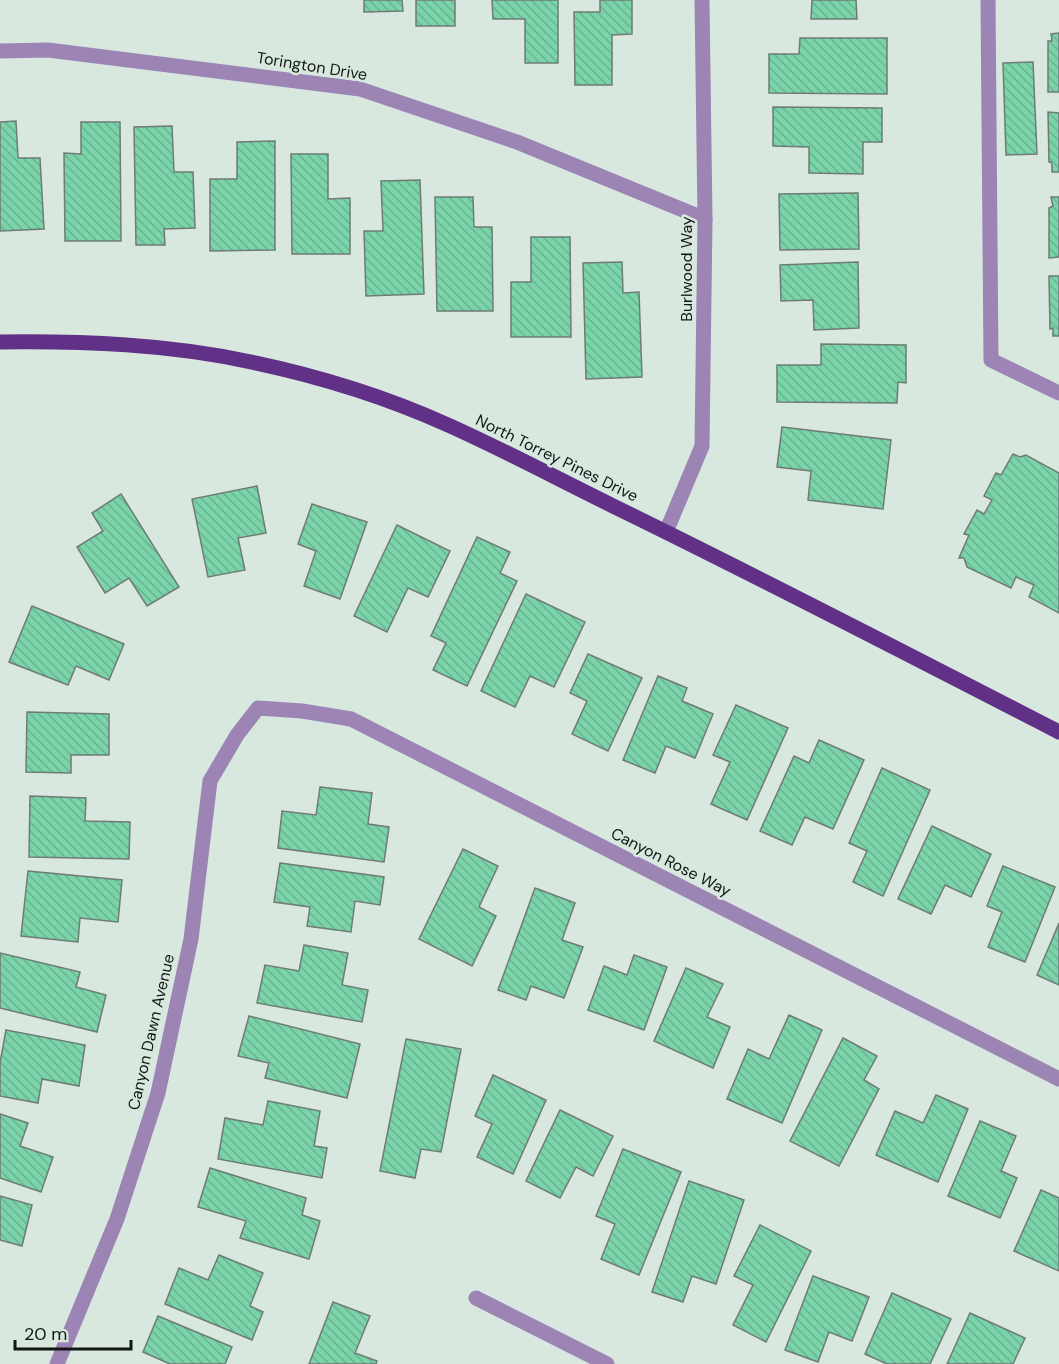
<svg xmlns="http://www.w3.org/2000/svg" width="1059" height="1364" font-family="'DM Sans',sans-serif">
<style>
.building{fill:url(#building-back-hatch);stroke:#6e7c74;stroke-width:1.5}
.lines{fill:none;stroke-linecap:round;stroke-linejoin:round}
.minor{stroke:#9c84b4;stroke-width:15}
.major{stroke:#613187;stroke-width:15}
.labels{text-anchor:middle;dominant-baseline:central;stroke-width:5;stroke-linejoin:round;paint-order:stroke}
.street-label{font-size:16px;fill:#111714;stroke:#d8e8df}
</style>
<defs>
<pattern id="building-back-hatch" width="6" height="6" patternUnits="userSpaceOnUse" patternTransform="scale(1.5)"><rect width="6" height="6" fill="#7bd3a9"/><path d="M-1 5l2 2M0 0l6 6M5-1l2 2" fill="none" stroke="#69b491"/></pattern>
</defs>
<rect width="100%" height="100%" fill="#d8e8df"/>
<g class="building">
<path d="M364 0H402L403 11 364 12Z"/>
<rect x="416" y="0" width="39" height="26"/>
<path d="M492 0H558V63H525V19H493Z"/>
<path d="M600 0H632V34L612 35V85H575L574 12H600Z"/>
<path d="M812 0H856L857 19H811Z"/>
<path d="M1059 33V92H1048V41H1052L1051 34Z"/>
<path d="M800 38H887V94L769 93V54H799Z"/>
<path d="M1033 62 1037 154 1006 155 1003 63Z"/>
<path d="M773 107 882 108V142H863V174L809 173V147L773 146Z"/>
<path d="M1048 112 1059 113V172H1052V165L1051 162H1049Z"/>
<path d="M16 121 18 158H40L44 229 0 231V122Z"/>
<path d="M81 122H120L121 241H65L64 153 81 154Z"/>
<path d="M172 126 174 172H193L195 228 164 229 165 245H136L134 127Z"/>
<path d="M275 141V250L210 251V179H237V142Z"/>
<path d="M291 154H328V199L350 198V254H292Z"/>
<path d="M420 180 424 294 366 296 364 231H383L381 181Z"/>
<path d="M858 193 859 249 780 250 779 194Z"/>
<path d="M435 197H473L474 227H492L493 311H437Z"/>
<path d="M1051 197H1059V257L1049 258V208L1053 206Z"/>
<path d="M531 237H570L571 337H511V282H531Z"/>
<path d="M622 262 623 293 639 292 642 377 586 379 583 263Z"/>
<path d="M858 262 859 328 814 330 813 300 781 301 780 265Z"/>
<path d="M1049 276H1059V336H1053V328L1050 329Z"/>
<path d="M821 344 906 345V383L898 382 897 403 777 402V365H821Z"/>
<path d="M782 427 891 440 883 509 808 500 811 471 777 467Z"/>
<path d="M1013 454 1020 457 1026 455 1059 473V613L1029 597 1034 585 1016 577 1011 588 967 567 964 558H959L969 535 964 534 977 510 984 514 992 500 984 496 996 473 1001 475Z"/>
<path d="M257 486 266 533 238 538 245 570 208 577 192 499Z"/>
<path d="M121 494 179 587 147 606 129 578 105 593 77 547 103 531 92 513Z"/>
<path d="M312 504 367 522 340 599 304 586 316 551 298 544Z"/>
<path d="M397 525 450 551 428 597 408 588 387 632 354 616Z"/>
<path d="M477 537 510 552 500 573 517 581 467 686 433 670 446 643 431 636Z"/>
<path d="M526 594 585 622 554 687 530 676 515 707 481 691Z"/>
<path d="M32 606 124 644 109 680 76 666 68 685 9 662Z"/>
<path d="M588 654 642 678 608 751 572 734 587 701 570 693Z"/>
<path d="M658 676 687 688 682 701 713 714 695 758 666 746 655 773 623 760Z"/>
<path d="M736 705 788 728 747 820 711 804 730 762 713 755Z"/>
<path d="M27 712 109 714V755H71V773L26 772Z"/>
<path d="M819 740 864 760 833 829 805 817 792 845 760 831 794 756 809 763Z"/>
<path d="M882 768 930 790 883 896 853 882 867 851 849 843Z"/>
<path d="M320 787 372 793 368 824 389 827 384 862 278 848 282 811 316 815Z"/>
<path d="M30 796 86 798 85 821 130 822 129 859 29 857Z"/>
<path d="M932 826 991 854 971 897 945 885 931 914 898 899Z"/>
<path d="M463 849 498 866 479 907 496 916 472 966 419 939Z"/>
<path d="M280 863 384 877 380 905 355 901 351 932 307 926 310 907 274 902Z"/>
<path d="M1003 866 1055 887 1025 962 988 947 1002 912 987 906Z"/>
<path d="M28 871 122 880 118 922 80 918 78 942 21 936Z"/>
<path d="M535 888 575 903 562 940 583 947 564 998 531 986 526 1000 498 990Z"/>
<path d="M1059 923V985L1037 975Z"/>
<path d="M304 945 348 953 342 985 368 990 362 1022 257 1003 265 965 299 971Z"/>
<path d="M0 953 80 972 76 987 106 995 97 1032 0 1008Z"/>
<path d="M634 955 667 967 644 1030 588 1010 604 966 627 975Z"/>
<path d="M686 968 723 984 707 1017 730 1027 713 1068 654 1041Z"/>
<path d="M789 1015 822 1030 782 1123 727 1099 748 1049 769 1059Z"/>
<path d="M249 1016 360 1044 347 1098 265 1078 269 1063 238 1056Z"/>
<path d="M6 1030 85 1045 79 1086 42 1079 38 1103 0 1096V1063Z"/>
<path d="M843 1038 877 1056 864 1080 879 1089 839 1166 790 1141Z"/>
<path d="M406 1039 461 1049 441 1152 421 1149 415 1178 380 1171Z"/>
<path d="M493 1075 546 1100 513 1174 477 1157 492 1124 475 1116Z"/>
<path d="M936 1095 968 1109 938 1182 876 1155 895 1111 923 1123Z"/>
<path d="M268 1101 320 1111 314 1146 327 1148 322 1178 218 1159 225 1118 263 1125Z"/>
<path d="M560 1110 613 1136 593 1176 576 1167 560 1198 526 1181Z"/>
<path d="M0 1114 28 1123 20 1146 53 1157 41 1192 0 1178Z"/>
<path d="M980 1121 1016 1136 1001 1171 1017 1178 1000 1218 948 1196Z"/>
<path d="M623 1149 681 1172 639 1275 601 1259 615 1224 596 1216Z"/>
<path d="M210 1168 306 1198 302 1215 320 1221 309 1259 240 1238 246 1221 198 1207Z"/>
<path d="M689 1181 744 1200 716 1284 692 1276 683 1302 652 1292Z"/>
<path d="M1041 1190 1059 1198V1271L1014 1251Z"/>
<path d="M0 1196 32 1205 22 1246 0 1240Z"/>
<path d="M760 1225 811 1251 766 1342 733 1325 753 1285 734 1276Z"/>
<path d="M219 1255 263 1273 250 1306 263 1312 252 1340 165 1304 179 1268 208 1280Z"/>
<path d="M813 1276 869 1297 852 1341 829 1332 818 1362 785 1350Z"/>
<path d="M892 1293 951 1319 930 1364H887L865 1354Z"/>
<path d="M333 1302 370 1316 355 1353 377 1361 376 1364H309Z"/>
<path d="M970 1313 1025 1338 1013 1364H947Z"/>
<path d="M158 1316 232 1347 225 1364H170L143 1352Z"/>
</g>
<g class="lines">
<g class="minor">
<path d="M988 0 991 360 1059 393"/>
<path d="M0 51 48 50 360 89 517 142 705 219"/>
<path d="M666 532 702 446 705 219 702 0"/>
<path d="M476 1298 607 1364"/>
<path d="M57 1364 117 1219 158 1093 191 939 210 781 237 735 258 708 302 711 351 719 1059 1079"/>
</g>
<path class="major" d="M0 342C84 341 169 344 251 362 318 376 386 397 448 425 504 450 558 479 613 506 763 579 911 656 1059 732"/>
</g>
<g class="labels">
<g class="street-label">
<text transform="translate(312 66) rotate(9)">Torington Drive</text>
<text transform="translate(686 269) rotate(-90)">Burlwood Way</text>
<text transform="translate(557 458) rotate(26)">North Torrey Pines Drive</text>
<text transform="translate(671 862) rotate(27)">Canyon Rose Way</text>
<text transform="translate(151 1032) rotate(-77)">Canyon Dawn Avenue</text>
</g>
</g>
<path d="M15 1340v9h116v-9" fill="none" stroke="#111714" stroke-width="3"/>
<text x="24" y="1340" font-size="18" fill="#111714" stroke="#d8e8df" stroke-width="4.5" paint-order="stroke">20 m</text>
</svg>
